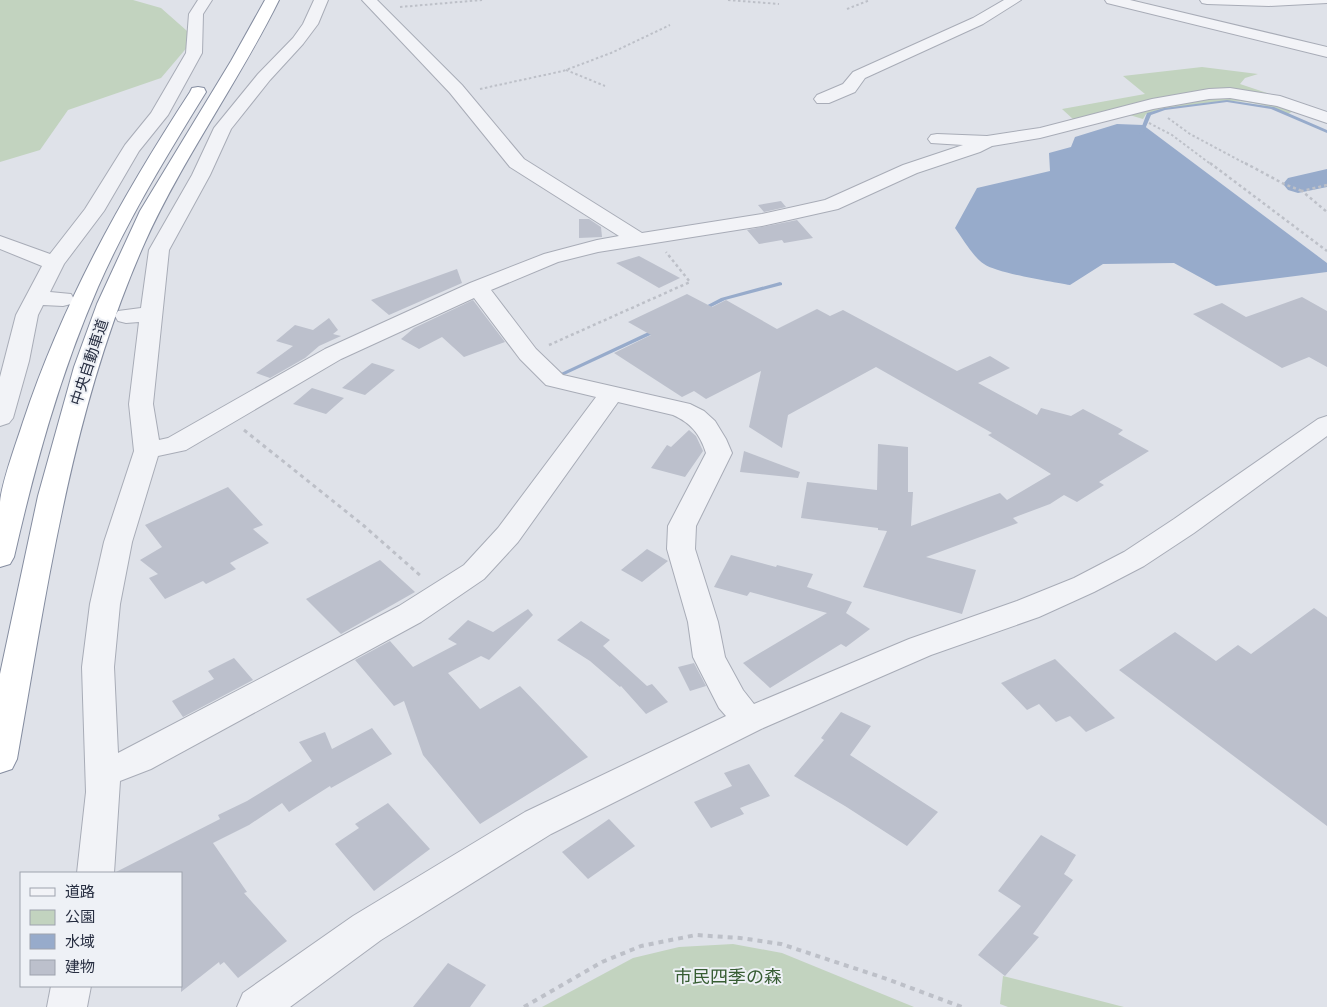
<svg xmlns="http://www.w3.org/2000/svg" width="1327" height="1007" font-family="'Space Grotesk','Noto Sans JP',sans-serif">
<style>
.green{fill:#c2d3bf}
.water{fill:#97abcb}
.lines{fill:none;stroke-linecap:round;stroke-linejoin:round}
.stream{fill:#97abcb;fill-rule:evenodd}
.river{fill:#97abcb;fill-rule:evenodd}
.building{fill:#bcc0cc}
.minor-casing{stroke:#a8acb7;stroke-width:2}
.highway-casing{stroke:#858da0;stroke-width:2}
.path-far3{stroke:#bdc0c8;stroke-width:2;stroke-dasharray:2.5 2.5;stroke-linecap:butt}
.path-far2{stroke:#bdc0c8;stroke-width:2.5;stroke-dasharray:3 3;stroke-linecap:butt}
.path-far1{stroke:#bdc0c8;stroke-width:3;stroke-dasharray:4 4;stroke-linecap:butt}
.path{stroke:#bdc0c8;stroke-width:4;stroke-dasharray:5 5;stroke-linecap:butt}
.minor{fill:#f2f3f7;fill-rule:evenodd}
.highway{fill:#fff;fill-rule:evenodd}
.labels{text-anchor:middle;dominant-baseline:central;stroke-width:4;stroke-linejoin:round;paint-order:stroke}
.street-label{font-size:15px;fill:#272e41;stroke:#eef1f6}
.near-park-label{font-size:18px;fill:#375d33;stroke:#eef1f6}
</style>
<rect width="100%" height="100%" fill="#dfe2e9"/>
<g class="green">
<path d="M0 0H133L161 8 195 38 161 78 68 110 40 150 0 162Z"/>
<path d="M1202 67 1258 74 1245 78 1240 84 1267 93 1251 98 1295 110 1288 114C1254 99 1227 99 1192 105 1176 107 1161 108 1146 114L1143 119 1126 114 1074 120 1062 109 1145 94 1123 76Z"/>
<path d="M733 944 782 953 914 1007H542L633 958 679 947Z"/>
<path d="M1003 976 1124 1007H1008L1000 1004Z"/>
</g>
<path class="water" d="M1117 124 1143 125 1327 263V272L1216 286 1174 263 1103 264 1070 285C1053 282 996 273 984 264 972 256 964 240 955 228L977 188 1050 171 1049 153 1071 147 1075 137Z"/>
<g class="lines">
<g class="stream">
<path d="M1227 100 1274 107 1327 130V133L1271 109 1227 102 1165 110 1151 115 1143 134 1141 135 1139 134 1147 113 1164 108Z"/>
<path d="M780 282 782 283V285L725 300 703 311 700 309 721 298Z"/>
<path d="M657 328 660 330 659 331 564 375H560L559 374Z"/>
</g>
<path class="river" d="M1327 169V187L1298 193 1288 190 1283 184 1288 178Z"/>
</g>
<g class="building">
<path d="M781 201 786 207 764 212 758 205Z"/>
<path d="M579 219H589L601 227 602 237 579 238Z"/>
<path d="M797 220 813 238 784 243 782 240 759 244 747 230Z"/>
<path d="M639 256 680 278 659 288 616 263Z"/>
<path d="M457 269 462 283 389 315 371 300Z"/>
<path d="M687 294 712 307 726 300 777 329 817 309 830 316 843 310 957 371 990 356 1010 368 978 383 1037 415 1041 408 1071 416 1083 409 1123 430 1118 434 1149 451 1099 482 1104 485 1077 502 1064 495 1050 504 1013 518 1018 523 926 557 976 570 962 614 863 587 887 531 878 530V528L801 518 807 482 877 490 878 444 908 447V492H913L911 526 1000 493 1007 500 1051 474 988 435 992 433 876 367 788 415 782 448 749 427 761 371 706 399 694 391 682 397 614 353 651 335 628 322Z"/>
<path d="M1302 297 1327 311V367L1309 357 1282 368 1193 314 1222 303 1246 317Z"/>
<path d="M473 300 505 342 464 357 442 337 419 349 401 339 414 328Z"/>
<path d="M329 318 338 330 333 334 341 336 319 346 305 358 270 378 256 373 293 346 276 341 295 325 313 330Z"/>
<path d="M372 363 395 370 365 395 342 388Z"/>
<path d="M312 388 344 398 326 414 293 404Z"/>
<path d="M689 430 696 436 703 451 685 477 651 468 667 445 671 447Z"/>
<path d="M744 451 800 472 798 478 740 472Z"/>
<path d="M228 487 263 525 253 529 269 543 230 563 236 569 206 584 203 581 165 599 149 578 158 574 140 560 162 547 145 525Z"/>
<path d="M647 549 668 561 642 582 621 570Z"/>
<path d="M731 555 776 567 777 565 813 574 807 587 852 602 846 613 870 629 846 647 841 644 770 688 743 663 827 613 750 592 747 596 714 587Z"/>
<path d="M380 560 415 592 341 634 306 599Z"/>
<path d="M1314 608 1327 617V826L1119 670 1175 632 1216 661 1238 645 1251 654Z"/>
<path d="M528 609 533 615 489 660 481 656 448 673 480 709 520 686 588 757 480 824 423 755 404 701 394 706 355 660 390 641 413 667 457 644 448 639 468 620 493 632Z"/>
<path d="M581 621 610 640 603 646 647 686 652 684 668 702 646 714 621 686 620 687 590 661 557 640Z"/>
<path d="M234 658 253 680 183 717 172 701 214 679 208 671Z"/>
<path d="M1055 659 1115 718 1086 732 1070 716 1056 722 1039 704 1027 710 1001 683Z"/>
<path d="M694 663 706 686 690 691 678 667Z"/>
<path d="M841 712 871 726 850 755 938 812 907 846 845 806 794 776 824 740 821 738Z"/>
<path d="M372 728 392 754 331 788 330 786 289 812 282 803 249 825 213 843 247 892 244 893 287 941 238 978 224 962 220 965 219 962 181 992V873L116 872 220 819 218 815 247 801 312 761 299 742 325 732 332 749Z"/>
<path d="M749 764 770 796 740 808 744 814 711 828 694 802 732 786 724 773Z"/>
<path d="M388 803 430 849 374 891 335 844 359 828 355 824Z"/>
<path d="M609 819 635 846 588 879 562 852Z"/>
<path d="M1041 835 1076 855 1064 874 1073 880 1033 934 1039 937 1005 976 978 955 1021 906 998 891Z"/>
<path d="M448 963 486 985 470 1007H413Z"/>
</g>
<g class="lines">
<defs>
<g id="minor">
<path d="M198 0H212L203 14 202 53 168 115 139 151 104 211 64 264 50 292 71 294 74 299 71 304 63 306 43 305 38 315 29 361 13 418 9 423 0 426V377L16 315 42 266 0 249V236L50 254 85 209 125 145 151 113 186 53 189 14Z"/>
<path d="M314 0H328L318 24 303 44 270 80 231 129 210 175 169 250 153 404 159 440 168 438 325 349 470 283 544 254 597 240 619 236 510 167 450 93 362 0H377L462 85 524 159 642 233 762 214 825 200 903 165 963 145 931 143 928 139 931 135 937 134 987 136 1040 128 1152 99 1209 89 1230 88 1280 96 1327 112V123L1277 106 1230 98 1209 99 1153 109 1040 138 992 146 980 152 917 173 838 209 762 226 598 252 558 262 491 290 536 349 563 375 690 404 704 411 715 421 726 439 732 453 696 526 695 549 718 622 725 657 743 690 754 704 909 639 1017 601 1074 578 1124 552 1174 519 1318 419 1327 416V436L1194 533 1144 566 1094 592 1039 617 931 655 761 729 551 834 381 940 290 1007H237L243 993 353 916 525 812 726 716 719 708 693 657 688 622 667 549 668 526 706 453C700 434 691 423 673 415L618 402 518 542 484 579 421 622 151 769 120 781 114 873H77L86 792 82 667 90 604 104 542 134 451 129 404 139 322 126 323 118 321 115 316 118 311 141 308 149 250 192 175 214 128 258 74 293 38 303 24ZM474 298 520 359 546 385 596 397 498 528 464 565 399 606 118 753 114 667 120 604 132 542 158 456 186 450 341 359Z"/>
<path d="M1004 0H1021L983 24 865 78 855 92 829 103H817L814 99 817 95 843 84 853 72 973 18Z"/>
<path d="M1105 0H1130L1327 47V57L1107 3Z"/>
<path d="M1200 0H1327V3L1269 6 1207 4 1202 3Z"/>
<path d="M51 986H91L87 1007H47Z"/>
</g>
<g id="highway">
<path d="M265 0H279C238 83 183 158 145 242 72 406 48 584 17 759L12 769 0 773V674L38 496 74 367 97 304 140 211 231 61Z"/>
<path d="M198 87 204 88 206 92C167 155 128 219 98 287 60 374 35 465 14 557L10 564 0 567C0 546 0 523 0 502 2 481 16 444 23 422 63 302 121 198 190 92L192 88Z"/>
</g>
</defs>
<use href="#minor" class="minor-casing"/>
<use href="#highway" class="highway-casing"/>
<g class="path-far3">
<path d="M728 0 779 4"/>
<path d="M400 7 482 0"/>
<path d="M847 9 870 0"/>
<path d="M566 70 605 86"/>
<path d="M480 89 563 71 611 53 670 25"/>
<path d="M1168 118 1190 134 1248 165"/>
<path d="M1149 123 1172 135 1212 165"/>
</g>
<g class="path-far2">
<path d="M1210 163 1327 251"/>
<path d="M1245 163 1284 184 1302 191"/>
<path d="M1327 185 1302 191 1327 212"/>
<path d="M549 345 690 282 666 252"/>
</g>
<path class="path-far1" d="M244 430 363 525 422 577"/>
<path class="path" d="M524 1007 602 962 641 946 696 935 740 938 781 944 887 979 962 1007"/>
<use href="#minor" class="minor"/>
<use href="#highway" class="highway"/>
</g>
<g class="labels">
<g class="street-label">
<text transform="translate(89 362) rotate(-72)">中央自動車道</text>
</g>
<g class="near-park-label">
<text x="728" y="976">市民四季の森</text>
</g>
</g>
<rect x="20" y="872" width="162" height="115" fill="#eef1f6" stroke="#9ea3ae"/>
<rect x="30" y="888" width="25" height="8" fill="#f2f3f7" stroke="#9ea3ae"/>
<text x="65" y="897" font-size="15" fill="#272e41">道路</text>
<rect x="30" y="910" width="25" height="15" fill="#c2d3bf" stroke="#9ea3ae"/>
<text x="65" y="922" font-size="15" fill="#272e41">公園</text>
<rect x="30" y="934" width="25" height="15" fill="#97abcb" stroke="#9ea3ae"/>
<text x="65" y="947" font-size="15" fill="#272e41">水域</text>
<rect x="30" y="960" width="25" height="15" fill="#bcc0cc" stroke="#9ea3ae"/>
<text x="65" y="972" font-size="15" fill="#272e41">建物</text>
</svg>
